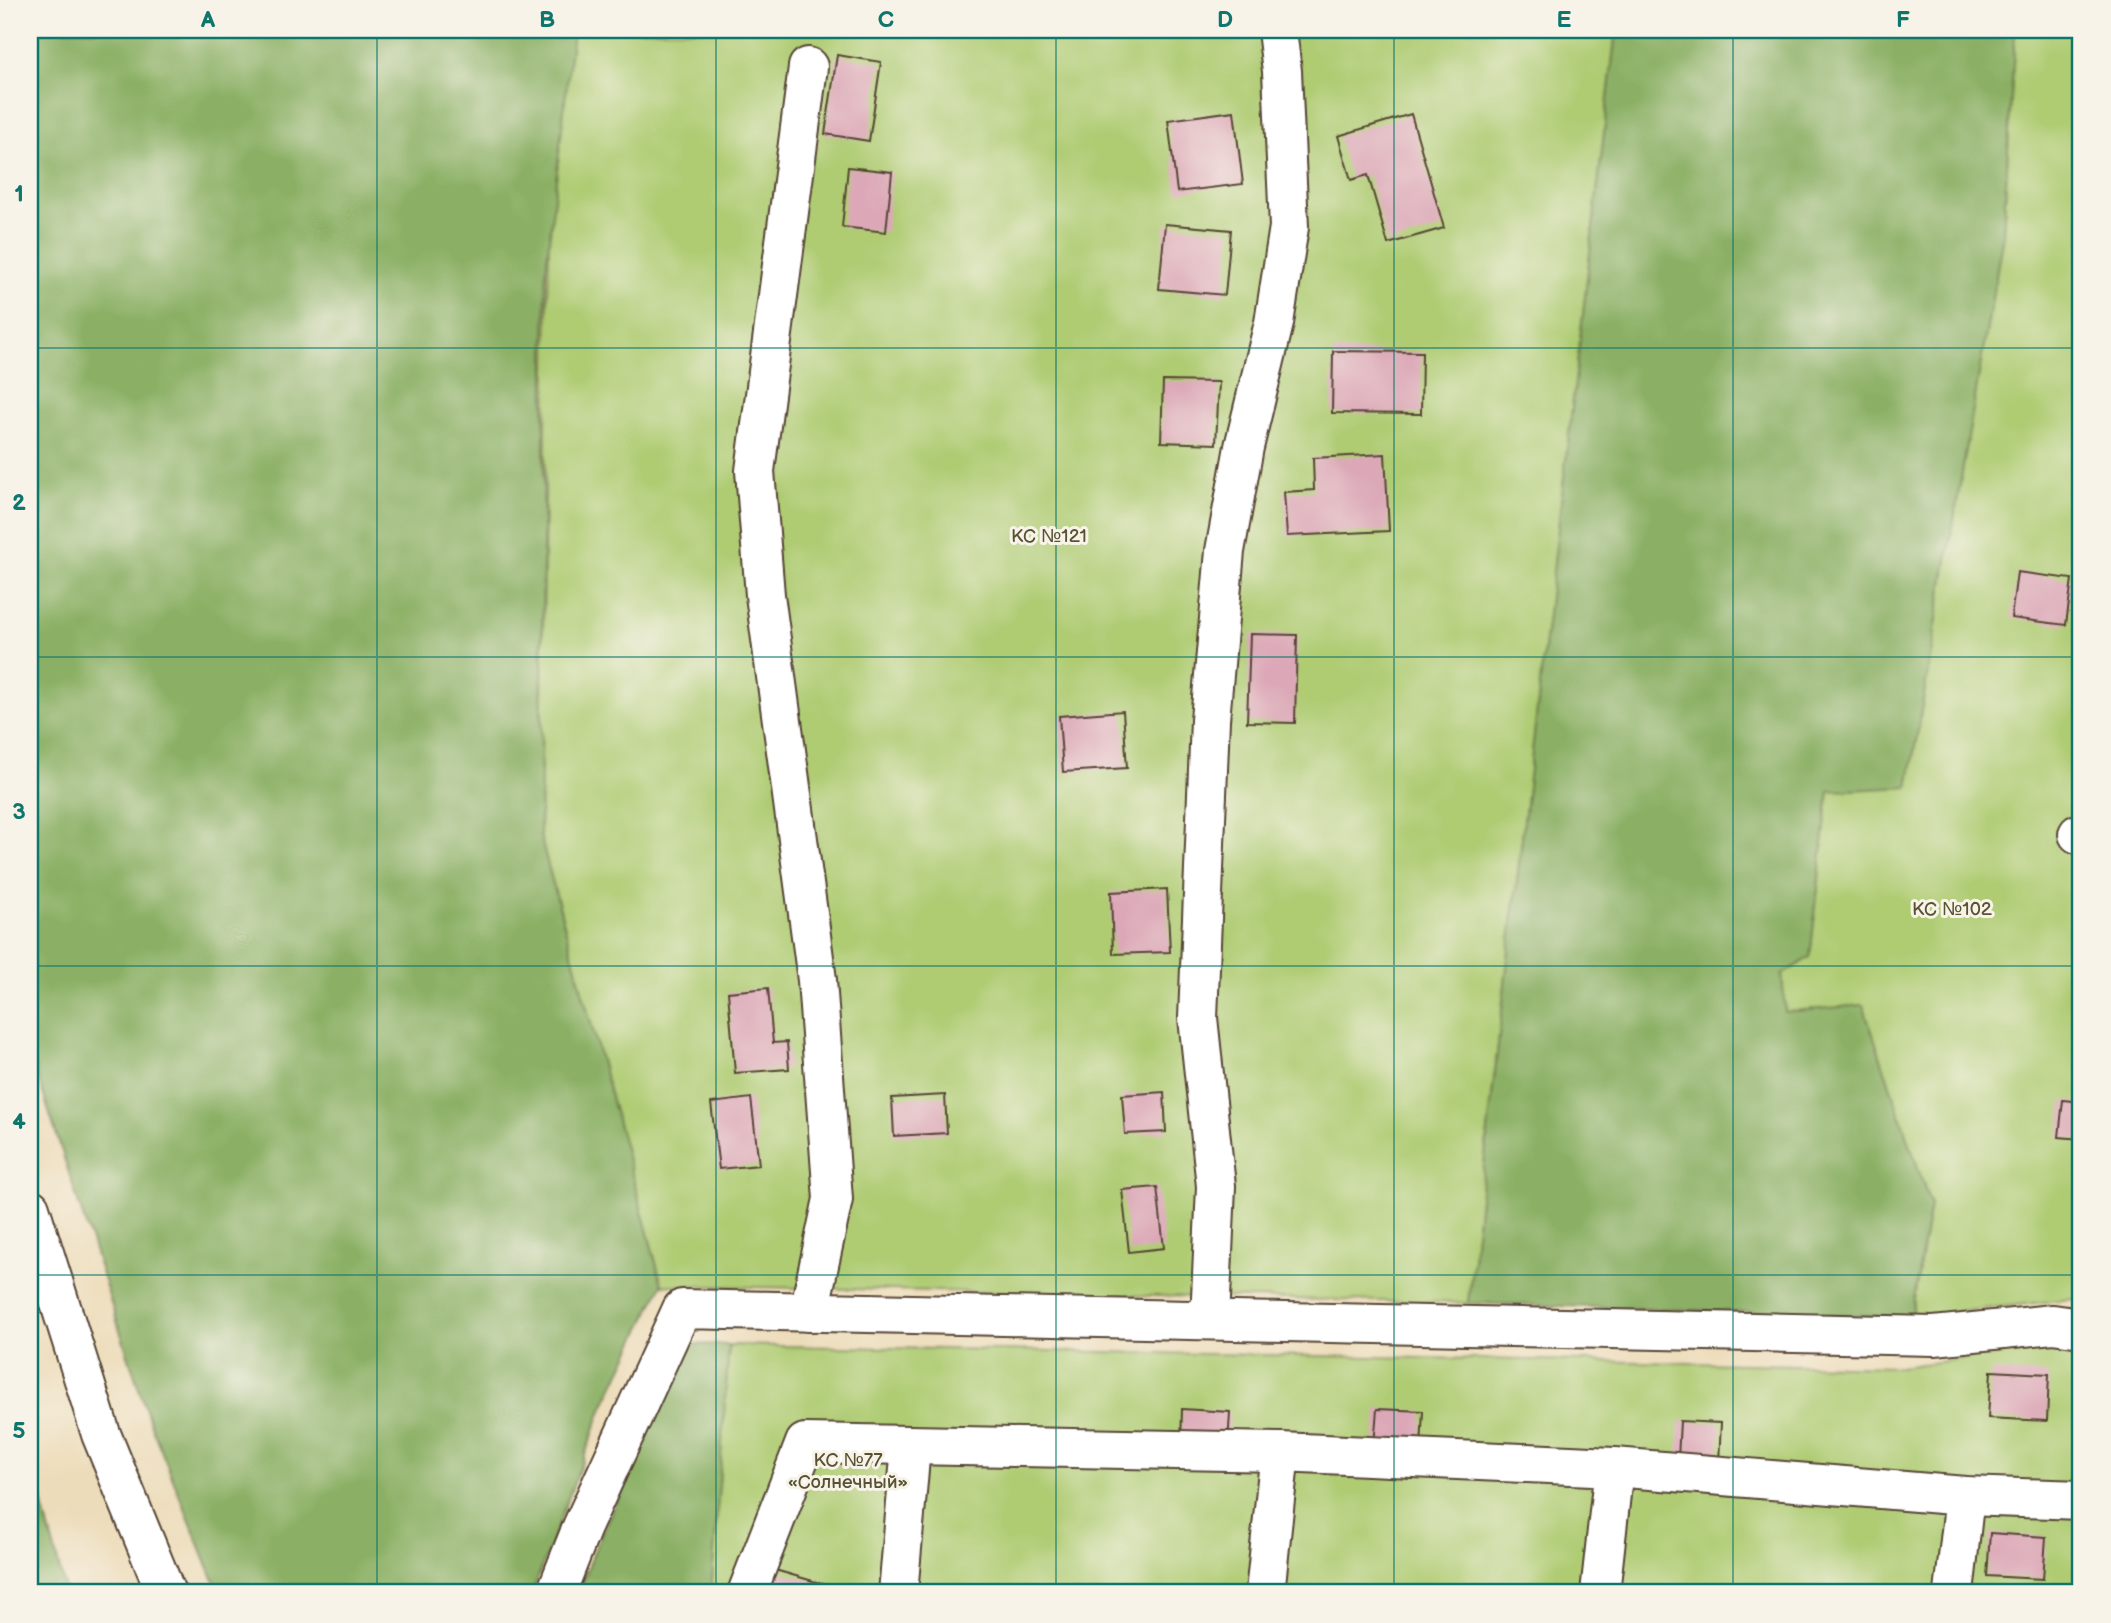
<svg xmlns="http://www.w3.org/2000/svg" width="2111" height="1623" font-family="'Balsamiq Sans',sans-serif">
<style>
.green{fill:#afcc73;stroke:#757b48;stroke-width:2}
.forest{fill:#8bb065;stroke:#636d42;stroke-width:2}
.building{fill:#dca8b7}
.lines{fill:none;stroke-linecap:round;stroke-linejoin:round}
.minor-casing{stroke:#564535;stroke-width:42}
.major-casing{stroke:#564535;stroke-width:42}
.minor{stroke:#fff;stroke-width:38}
.major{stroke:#fff;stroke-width:38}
.grid{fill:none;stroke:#0f766e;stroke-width:2;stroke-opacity:0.55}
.labels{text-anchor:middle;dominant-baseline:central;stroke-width:6;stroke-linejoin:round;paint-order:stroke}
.park-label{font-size:19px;fill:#585233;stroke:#f7f3e8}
.neatline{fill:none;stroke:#0f766e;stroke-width:2.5}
.grid-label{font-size:23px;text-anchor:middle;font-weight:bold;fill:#0f766e}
</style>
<rect width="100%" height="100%" fill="#f7f3e8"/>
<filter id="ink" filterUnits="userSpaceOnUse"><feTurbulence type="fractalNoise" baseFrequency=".0143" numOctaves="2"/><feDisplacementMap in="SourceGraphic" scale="14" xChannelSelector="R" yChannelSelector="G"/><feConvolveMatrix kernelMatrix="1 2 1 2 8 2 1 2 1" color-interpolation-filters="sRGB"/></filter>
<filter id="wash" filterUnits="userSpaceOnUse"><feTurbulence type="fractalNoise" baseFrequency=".00686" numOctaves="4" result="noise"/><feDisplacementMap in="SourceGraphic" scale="28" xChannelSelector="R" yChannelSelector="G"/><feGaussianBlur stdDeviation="1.57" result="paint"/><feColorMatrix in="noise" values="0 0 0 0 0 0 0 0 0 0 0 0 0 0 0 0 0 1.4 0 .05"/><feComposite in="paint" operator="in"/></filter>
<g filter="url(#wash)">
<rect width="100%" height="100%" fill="#eddcb9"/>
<g class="green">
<path d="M572 30H1616L1468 1303 662 1285 540 836 549 236Z"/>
<path d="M2015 30H2081V1301L2070 1299 1911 1317 1930 1204 1863 1005 1785 1012 1782 975 1810 957 1829 790 1908 787 2003 234Z"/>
<path d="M2077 1343H2081V1593H711L729 1345 1900 1367Z"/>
</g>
<g class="forest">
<path d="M30 30H573L546 269 540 836 662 1285 604 1405 532 1593H219L150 1423 30 1053Z"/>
<path d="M1616 30H2015L2003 234 1908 787 1829 791 1810 957 1782 975 1785 1012 1863 1005 1930 1204 1911 1317 1468 1303Z"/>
<path d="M689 1344 729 1345 711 1593H579L598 1541Z"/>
<path d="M30 1457 66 1593H30Z"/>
</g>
<g id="blocks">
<g class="building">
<path d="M837 55 881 62 869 141 825 134Z"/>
<path d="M1234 111 1243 184 1177 192 1168 120Z"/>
<path d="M1411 114 1444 228 1388 244 1368 175 1351 180 1338 136Z"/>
<path d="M848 167 892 172 886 232 842 227Z"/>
<path d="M1165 224 1231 230 1225 295 1159 289Z"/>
<path d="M1333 351 1422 352 1421 414 1332 413Z"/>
<path d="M1163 381 1219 382 1216 444 1161 442Z"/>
<path d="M1385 454 1389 531 1287 536 1284 492 1314 490 1313 458Z"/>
<path d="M2017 572 2072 579 2066 625 2011 618Z"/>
<path d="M1250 634 1297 635 1295 723 1247 722Z"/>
<path d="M1123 711 1127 768 1063 772 1059 716Z"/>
<path d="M1167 889 1170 952 1113 954 1111 892Z"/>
<path d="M768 988 773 1043 787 1042 789 1069 735 1073 728 992Z"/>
<path d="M1164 1092 1166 1132 1125 1134 1122 1095Z"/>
<path d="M945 1095 947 1133 894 1136 892 1098Z"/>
<path d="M751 1098 759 1165 719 1169 711 1103Z"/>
<path d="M2063 1100 2081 1102V1139L2059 1137Z"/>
<path d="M1157 1187 1164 1248 1129 1252 1122 1190Z"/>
<path d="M1991 1371 2049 1374 2047 1421 1988 1418Z"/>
<path d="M1182 1409 1230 1412 1228 1446 1181 1444Z"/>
<path d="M1377 1409 1423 1411 1421 1448 1374 1446Z"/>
<path d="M1680 1421 1721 1423 1719 1462 1678 1459Z"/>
<path d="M1990 1533 2046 1537 2043 1579 1987 1576Z"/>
<path d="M775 1570 830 1586 828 1593H768Z"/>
</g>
</g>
</g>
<g filter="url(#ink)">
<use href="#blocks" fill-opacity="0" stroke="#564535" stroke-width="2"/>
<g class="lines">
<defs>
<g id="minor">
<path d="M808 67 755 471 765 595 817 980 833 1199 809 1312"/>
<path d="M2078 834H2081"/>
<path d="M1210 1320 1216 1186 1198 1018 1210 720 1225 551 1244 447 1274 323 1289 227 1282 71 1277 30"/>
<path d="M556 1593 582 1527 682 1309 1934 1336 2053 1324 2081 1328"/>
<path d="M747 1593 805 1443 1280 1452 1614 1467 1965 1496 2081 1500"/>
<path d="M898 1593 911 1447"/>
<path d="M1265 1593 1280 1452"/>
<path d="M1600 1593 1614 1467"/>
<path d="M1954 1593 1965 1496"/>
</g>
<path id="major" d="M30 1208 101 1434 166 1593"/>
</defs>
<use href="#minor" class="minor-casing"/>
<use href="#major" class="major-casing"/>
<use href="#minor" class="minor"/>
<use href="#major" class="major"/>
</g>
</g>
<path class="grid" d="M377 30V1593M716 30V1593M1056 30V1593M1394 30V1593M1733 30V1593M30 348H2081M30 657H2081M30 966H2081M30 1275H2081"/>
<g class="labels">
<g class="park-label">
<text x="1049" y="536">КС №121</text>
<text x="1952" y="909">КС №102</text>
<text x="848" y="1460">КС №77<tspan x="848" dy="22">«Солнечный»</tspan></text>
</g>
</g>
<rect width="2111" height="1623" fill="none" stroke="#f7f3e8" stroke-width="77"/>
<rect x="38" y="38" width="2034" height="1546" class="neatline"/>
<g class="grid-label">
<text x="208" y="27">A</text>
<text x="547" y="27">B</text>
<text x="886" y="27">C</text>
<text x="1225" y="27">D</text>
<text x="1564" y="27">E</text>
<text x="1903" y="27">F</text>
<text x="19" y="201">1</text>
<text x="19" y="510">2</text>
<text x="19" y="819">3</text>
<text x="19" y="1129">4</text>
<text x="19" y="1438">5</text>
</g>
</svg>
